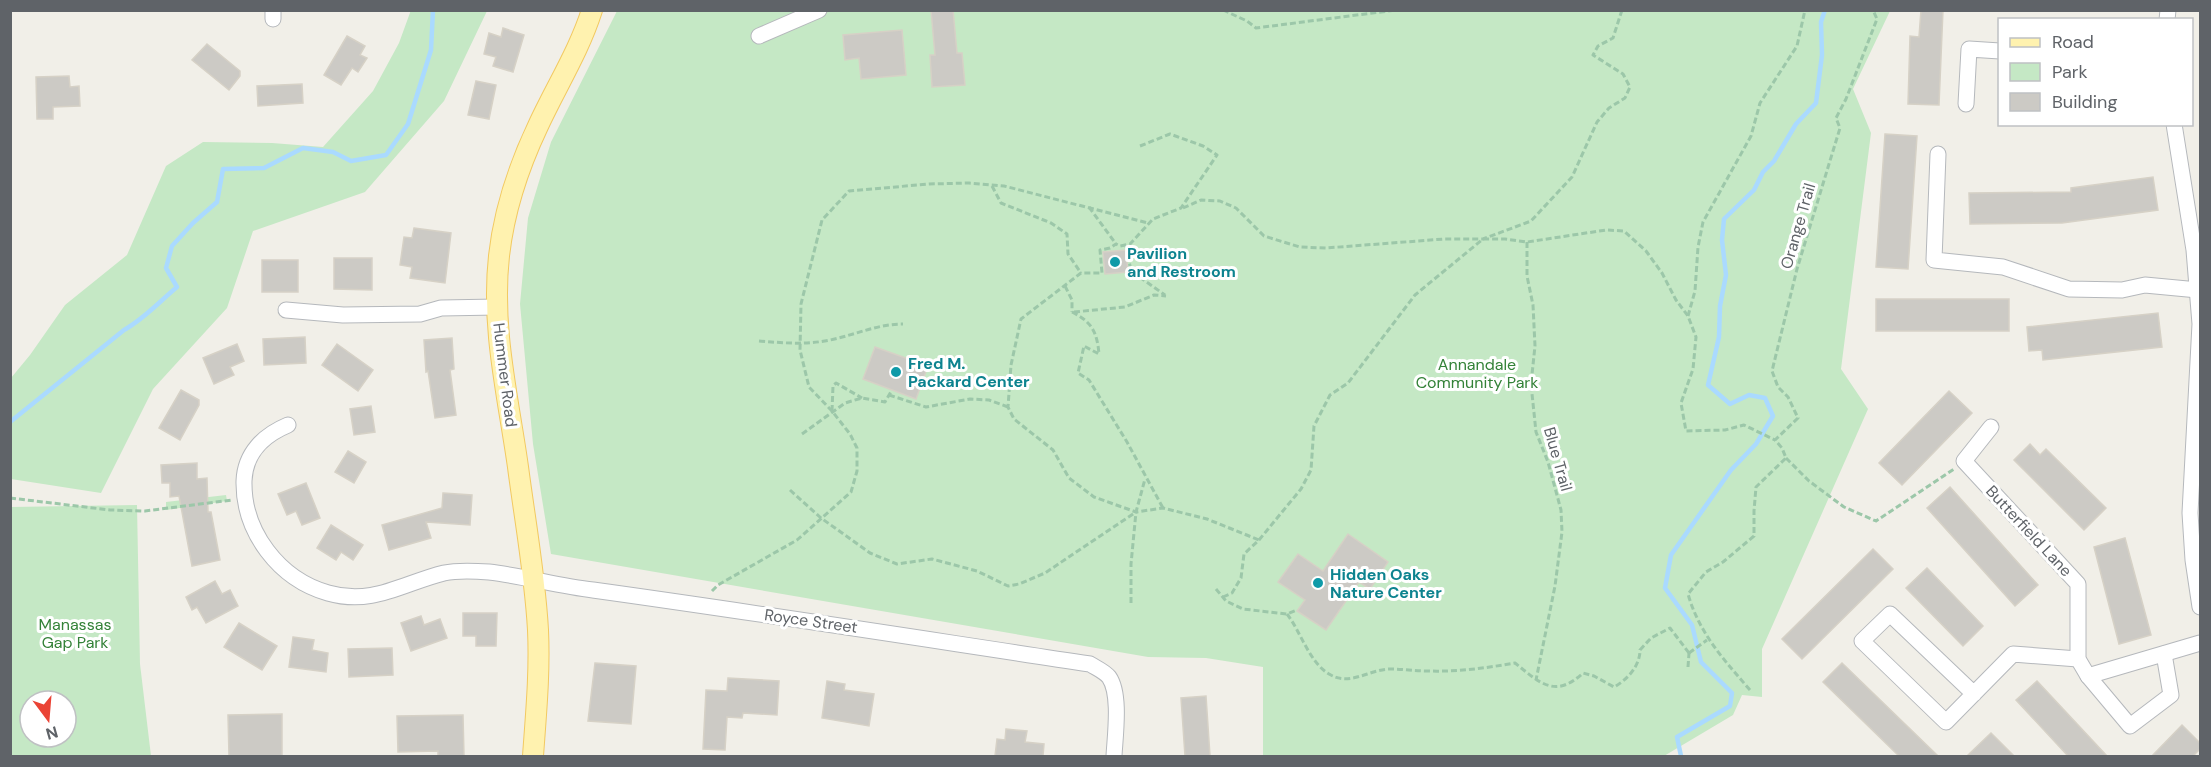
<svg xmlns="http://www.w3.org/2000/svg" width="2211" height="767" font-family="'DM Sans',sans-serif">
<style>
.green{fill:#c5e8c5;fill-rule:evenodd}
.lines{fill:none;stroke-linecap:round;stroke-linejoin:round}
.stream{stroke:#aadaff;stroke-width:4.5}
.building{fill:#cccac5;stroke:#d6d1c6;stroke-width:1.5}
.minor-casing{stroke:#b5b8bc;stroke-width:17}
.major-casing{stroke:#f2c960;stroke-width:22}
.path{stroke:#9cc7a9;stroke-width:3;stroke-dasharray:6 3;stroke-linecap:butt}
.minor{stroke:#fff;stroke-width:15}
.major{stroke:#fff2af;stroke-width:20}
.culture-dot{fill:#0f9aa8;stroke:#fff;stroke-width:2}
.labels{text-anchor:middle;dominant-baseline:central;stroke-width:6;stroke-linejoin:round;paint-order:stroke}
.street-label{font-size:16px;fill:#5f6368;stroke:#fff}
.culture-label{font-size:16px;font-weight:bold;fill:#0d838f;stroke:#fff;text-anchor:start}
.park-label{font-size:16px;fill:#348238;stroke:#fff}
</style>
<rect width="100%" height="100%" fill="#f1efe8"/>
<g class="green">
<path d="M411 10 487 11 444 101 365 192 253 231 227 308 153 389 101 493 11 479V378L30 355 65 305 127 255 166 166 203 142 272 143 323 147 373 91 399 43Z"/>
<path d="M617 11H1890L1853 89 1871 133 1841 369 1868 409 1762 649V697L1742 695 1733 715 1664 756H1263V667L1206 658 1148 657 551 554 533 444 520 304 528 218 551 142Z"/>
<path d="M226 495 227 501 166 510V502Z"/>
<path d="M137 505 140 664 151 756H11V507ZM30 701H66V737H30Z"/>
</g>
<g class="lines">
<g class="stream">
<path d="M10 422 124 330C144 319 159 302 177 287L166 268 172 246 193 223 217 202 223 169 264 168 303 148 333 152 351 161 386 155 408 124 431 50 433 10"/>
<path d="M1681 756 1677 737 1730 706 1732 693 1701 662 1692 625 1665 588 1671 555 1731 470 1756 444 1773 416 1765 398 1749 395 1730 404 1708 385 1719 337 1720 306 1726 275 1722 240 1724 219 1754 190 1763 172 1774 161 1796 124 1816 103 1822 55 1821 22 1825 10"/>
</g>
</g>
<g class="building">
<path d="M931 10H953L957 53H962L965 85 932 87 930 55H935Z"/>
<path d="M1921 10H1943L1939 105 1908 104 1910 36 1919 37Z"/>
<path d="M503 28 524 35 513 72 493 66 496 57 484 54 489 33 501 37Z"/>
<path d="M902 30 906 75 861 79 859 58 845 60 843 35Z"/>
<path d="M347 36 365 46 360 55 367 58 358 72 352 68 341 85 324 75Z"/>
<path d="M207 44 240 71V76L229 90 192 60Z"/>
<path d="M69 76 70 87 79 86 80 106 53 107V119H37L36 77Z"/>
<path d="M476 81 496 85 489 119 468 115Z"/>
<path d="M302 84 303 103 258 106 257 86Z"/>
<path d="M1885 134 1917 136 1908 269 1876 267Z"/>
<path d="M2153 177 2158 210 2062 223 1970 224 1969 193 2071 192V188Z"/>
<path d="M414 228 451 233 445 283 410 278 412 267 400 265 404 237 412 238Z"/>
<path d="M1126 250 1128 272 1105 274 1103 252Z"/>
<path d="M334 258H372V290L334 289Z"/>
<rect x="262" y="260" width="36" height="32"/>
<rect x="1876" y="299" width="133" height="32"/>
<path d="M2158 313 2162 347 2043 360 2042 350 2029 351 2027 327Z"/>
<path d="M305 337 306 363 264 365 263 339Z"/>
<path d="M452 338 454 369 450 370 456 415 435 418 428 371 426 372 424 340Z"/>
<path d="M237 344 244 361 230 367 234 375 214 384 203 358Z"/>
<path d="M337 344 373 370 358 391 322 365Z"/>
<path d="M875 347 928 366 916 399 863 379Z"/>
<path d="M181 390 199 400V405L180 440 159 428Z"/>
<path d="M1949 391 1972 413 1902 485 1879 463Z"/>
<path d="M371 406 375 432 354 435 350 409Z"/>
<path d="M2030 444 2040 455 2046 449 2106 508 2084 530 2014 460Z"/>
<path d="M348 451 366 462 354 483 335 472Z"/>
<path d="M197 463V479L207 478 208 512H211L220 560 192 566 179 496 170 497V483H162L161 465Z"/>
<path d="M306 483 320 518 302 525 296 511 287 515 278 494Z"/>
<path d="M1950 487 2038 585 2015 606 1927 508Z"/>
<path d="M443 493 472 495 470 525 426 522 431 538 389 550 382 525 442 508Z"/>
<path d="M331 525 363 545 353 560 341 552 336 560 317 548Z"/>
<path d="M1348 534 1388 562 1370 589 1359 582 1326 630 1297 611 1305 600 1278 582 1298 554 1323 571Z"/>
<path d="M2125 538 2151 635 2119 644 2094 547Z"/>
<path d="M1873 549 1893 569 1802 659 1782 639Z"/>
<path d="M1927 568 1983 626 1963 646 1906 588Z"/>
<path d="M215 581 222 594 230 590 238 606 206 623 197 607 192 610 186 597Z"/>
<path d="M463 613H497L496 646H476V636H463Z"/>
<path d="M421 616 424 625 440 619 447 638 411 651 401 623Z"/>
<path d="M239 623 277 646 262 670 224 647Z"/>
<path d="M293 637 314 640 312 650 328 653 326 672 289 667Z"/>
<path d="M392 648 393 675 349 677 348 649Z"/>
<path d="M595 663 636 666 631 724 588 721Z"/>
<path d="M1842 663 1938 756H1899L1823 682Z"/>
<path d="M728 678 779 681 777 715 743 713 742 718 727 717 725 750 703 749 706 690 727 691Z"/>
<path d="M827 681 845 684 844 690 874 694 869 726 822 718Z"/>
<path d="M2037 681 2107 756H2068L2016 700Z"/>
<path d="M1206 696 1210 756H1185L1181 698Z"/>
<path d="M282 714V756H229L228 715Z"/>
<path d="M463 715 464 756H438V751L398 752 397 716Z"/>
<path d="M2182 725 2200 743V749L2193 756H2152Z"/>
<path d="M1006 729 1027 731 1025 742 1044 744 1043 756H995L997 739 1005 740Z"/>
<path d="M1991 733 2014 756H1967Z"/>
</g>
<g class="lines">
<defs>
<g id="minor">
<path d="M273 10V19"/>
<path d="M2167 20 2168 10"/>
<path d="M759 36 819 10"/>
<path d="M1966 104 1969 49 2000 51"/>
<path d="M2174 124 2194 250 2200 324 2190 513 2193 560 2200 607"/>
<path d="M1938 154 1934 260 2003 267 2069 289 2122 290 2145 285 2198 290"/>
<path d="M286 310 343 315 420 314 441 308 497 307"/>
<path d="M288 425C264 435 245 453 244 481 243 532 279 579 328 593 373 606 403 583 444 573 458 570 475 571 489 572 524 576 558 586 593 590 759 613 924 639 1090 664 1096 668 1104 671 1109 677 1121 694 1115 736 1114 756"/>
<path d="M1991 427 1964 461 2078 584V659L2088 676 2200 643"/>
<path d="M2088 676 2130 726 2171 695 2164 654"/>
<path d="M1974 694 1890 614 1862 641 1946 722 2013 654 2078 659"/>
</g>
<path id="major" d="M533 756C536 714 540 672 538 630 535 575 525 521 518 467 508 396 491 328 499 256 504 211 519 166 538 126 556 87 579 51 592 10"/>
</defs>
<use href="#minor" class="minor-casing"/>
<use href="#major" class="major-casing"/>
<g class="path">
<path d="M1223 10 1247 21 1256 28 1396 10"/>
<path d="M1140 146 1170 134 1203 146 1217 155 1181 208 1153 219 1130 244 1120 246 1116 244 1110 248 1100 250 1102 273H1081L1021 319 1011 365 1008 407 1014 419 1053 450 1069 478 1094 497 1136 512 1163 508 1207 519 1259 540"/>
<path d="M992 186 1001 203 1051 223 1067 234 1068 254 1081 273"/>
<path d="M1089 207 1116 244"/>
<path d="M1183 208 1201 200 1220 201 1236 208 1264 236 1300 247 1326 248 1444 239H1483L1531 221 1572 177 1597 122 1609 108 1625 98 1630 87 1623 74 1593 55 1598 46 1613 38 1622 10"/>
<path d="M1527 242V276L1533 305 1535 346 1531 384 1536 432 1548 462 1561 510 1562 532 1555 586 1536 680"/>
<path d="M1126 246 1131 271 1165 295"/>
<path d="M1065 286 1072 300V312"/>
<path d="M1072 312C1092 322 1097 332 1099 354L1084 346 1078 373 1089 380 1127 442 1163 508"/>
<path d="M1074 312 1125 307 1154 295 1166 296"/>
<path d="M1688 316 1695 291 1698 247 1703 222 1751 136 1760 103 1797 46 1805 10"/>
<path d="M759 341C784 343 806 345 830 340 855 335 877 324 903 324"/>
<path d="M889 395 926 407 970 399 989 400 1008 407"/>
<path d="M832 411 833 386 836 383 862 398"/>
<path d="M802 434 845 403 862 398 885 402 892 390"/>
<path d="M1786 458 1809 481 1844 507 1876 521 1954 469"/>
<path d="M790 490 821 518 870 553 897 564 932 559 977 571 1008 586 1019 584 1045 573 1136 512"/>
<path d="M10 498 110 510 145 511 232 500"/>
<path d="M1216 589 1226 601 1243 609 1287 614 1297 610"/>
<path d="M712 591 718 585 797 540 851 492 857 471V448L850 434 832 411 809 387 800 350 801 304 822 220 849 191 929 184 969 183 1004 186 1148 223"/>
<path d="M1223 597 1232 593 1241 578 1244 554 1259 540 1301 489 1311 470 1314 426 1330 395 1348 383 1415 295 1483 239H1505L1527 242 1606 230 1624 231 1646 251 1662 273 1676 300 1688 316 1696 337 1693 369 1681 403 1686 431 1725 430 1744 425 1775 440"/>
<path d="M1131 603V564L1136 512 1145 479"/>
<path d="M1287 614C1301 632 1309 662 1329 674 1350 687 1369 669 1391 669 1403 669 1415 671 1428 671 1457 672 1486 668 1515 663 1540 683 1555 699 1583 673L1594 676 1614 687C1627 680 1640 666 1640 650L1651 638 1670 628 1689 653"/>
<path d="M1689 653 1707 640"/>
<path d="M1688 667 1689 653"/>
<path d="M1750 690C1724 660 1699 633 1688 594L1706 572 1723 562 1754 536V511L1756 487 1786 458 1782 448 1775 440 1798 418 1788 397 1778 387 1772 371 1797 269 1840 128 1836 118 1846 99 1877 19 1873 10"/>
</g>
<use href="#minor" class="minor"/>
<use href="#major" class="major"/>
</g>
<g class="culture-dot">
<circle cx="1115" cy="262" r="6"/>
<circle cx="896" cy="372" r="6"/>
<circle cx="1318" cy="583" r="6"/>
</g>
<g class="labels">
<g class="street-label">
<text transform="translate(1798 226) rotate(-74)">Orange Trail</text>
<text transform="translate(505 375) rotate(83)">Hummer Road</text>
<text transform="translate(1558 459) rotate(74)">Blue Trail</text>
<text transform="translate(2029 531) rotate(47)">Butterfield Lane</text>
<text transform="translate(811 621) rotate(8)">Royce Street</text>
</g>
<g class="culture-label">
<text x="1127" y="253">Pavilion<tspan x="1127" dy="18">and Restroom</tspan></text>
<text x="908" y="363">Fred M.<tspan x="908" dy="18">Packard Center</tspan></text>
<text x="1330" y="574">Hidden Oaks<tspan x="1330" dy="18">Nature Center</tspan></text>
</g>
<g class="park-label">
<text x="1477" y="364">Annandale<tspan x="1477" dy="18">Community Park</tspan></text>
<text x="75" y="624">Manassas<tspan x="75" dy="18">Gap Park</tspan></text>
</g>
</g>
<rect width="2211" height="767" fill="none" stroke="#5f6368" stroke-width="24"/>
<rect x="1998" y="18" width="195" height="108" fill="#ffffff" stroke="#bfc1c3" stroke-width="1.5"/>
<rect x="2010" y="38" width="30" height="9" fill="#fff2af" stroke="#bfc1c3" stroke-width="1.5"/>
<text x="2052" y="48" font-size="18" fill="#5f6368">Road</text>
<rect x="2010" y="63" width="30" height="18" fill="#c5e8c5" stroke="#bfc1c3" stroke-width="1.5"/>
<text x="2052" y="78" font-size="18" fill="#5f6368">Park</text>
<rect x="2010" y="93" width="30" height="18" fill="#cccac5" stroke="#bfc1c3" stroke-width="1.5"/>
<text x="2052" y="108" font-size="18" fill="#5f6368">Building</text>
<g transform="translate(48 719) rotate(164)"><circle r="28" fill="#ffffff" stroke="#bfc1c3" stroke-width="1.5"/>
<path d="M0-4.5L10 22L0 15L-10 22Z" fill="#ea4335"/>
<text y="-9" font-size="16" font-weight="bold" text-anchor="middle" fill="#5f6368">N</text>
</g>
</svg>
